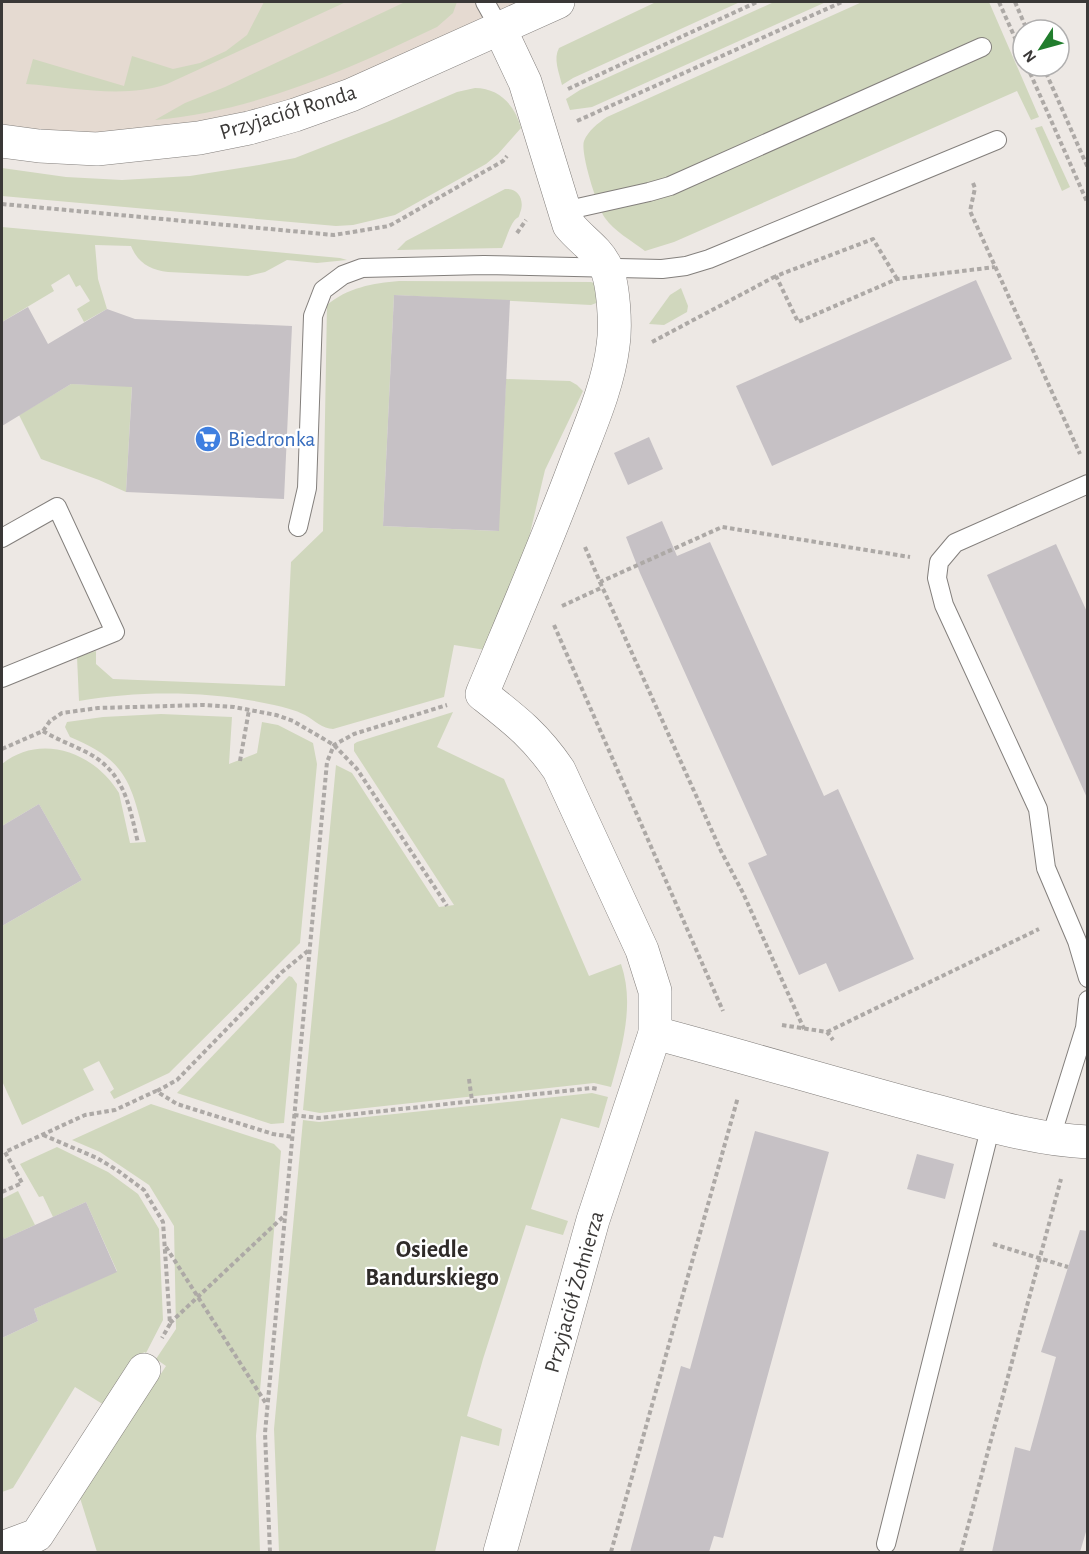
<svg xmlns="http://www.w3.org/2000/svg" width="1089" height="1554" font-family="'Alegreya Sans',sans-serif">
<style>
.built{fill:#e5dad1}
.green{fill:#d0d7bd}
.building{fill:#c6c1c5}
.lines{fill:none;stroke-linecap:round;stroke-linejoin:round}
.service-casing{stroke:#837f7c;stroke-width:20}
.minor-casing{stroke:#837f7c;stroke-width:34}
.tertiary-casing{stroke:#837f7c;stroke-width:34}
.path{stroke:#ada9a6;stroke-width:4;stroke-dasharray:4.5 3;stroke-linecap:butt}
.service{stroke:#fff;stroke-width:18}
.minor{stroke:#fff;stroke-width:33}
.tertiary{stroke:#fff;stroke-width:33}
.labels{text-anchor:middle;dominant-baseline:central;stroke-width:4.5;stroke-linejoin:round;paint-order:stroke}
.street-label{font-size:22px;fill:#3a3837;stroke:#fff}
.shop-label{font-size:22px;fill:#366cbe;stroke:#fff;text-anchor:start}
.neighbourhood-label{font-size:24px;font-weight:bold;fill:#2f2b29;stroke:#fff}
</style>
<rect width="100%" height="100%" fill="#ede8e4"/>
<path class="built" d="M2 2H528L264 114 59 138 2 127Z"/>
<g class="green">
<path d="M264 2H346L167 84C124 99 70 87 26 84L33 59 124 86 132 56 173 69 200 63 226 51 247 35Z"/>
<path d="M405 2H457L453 13 437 27C347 70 255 111 155 120L185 103 225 87Z"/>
<path d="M656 2H740L573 78 562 85C559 72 553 59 559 48Z"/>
<path d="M774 2H826L592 107 570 110 566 99 580 90Z"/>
<path d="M862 2H989L1039 117 1031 120 1017 91 674 242 645 251C632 241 614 231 605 218 597 207 580 152 584 141 588 131 598 123 607 117Z"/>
<path d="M475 88C499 88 515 105 521 128L498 154 486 164 395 215 353 225 336 226 2 196V168L66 177 122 180 190 176 259 165 295 158 387 122 457 92Z"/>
<path d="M1042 126 1070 187 1062 191 1035 128Z"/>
<path d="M505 189C519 188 525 201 520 213 518 220 519 215 514 221 509 228 506 239 502 248L397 250 406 241Z"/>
<path d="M2 227 340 258 347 260 317 263 287 260 265 272 248 276 168 272C150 270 138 263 131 246L95 245 98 279 107 309 84 322 77 309 90 301 80 285 76 287 69 274 51 285 54 291 2 322Z"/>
<path d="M399 281 591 282 594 283 599 302 591 305 394 295 383 526 498 531 506 379 570 381 577 385 583 391 545 470 522 567 492 651 454 645 444 697 333 729C323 729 314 720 305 715 295 710 284 707 274 705 213 691 141 690 79 701L77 657 96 651V664L113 679 285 686 291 562 323 531 327 305C347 288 373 283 399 281Z"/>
<path d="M681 288 688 306 687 312 664 325 649 324 670 295Z"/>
<path d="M71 384 132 386 126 492 99 480 41 459 19 415Z"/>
<path d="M453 712 437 747 504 779 589 976 621 964C635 1004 622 1048 611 1087L594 1083 320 1113 303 1110 336 765 352 773 439 907 454 905 354 751V744L357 742Z"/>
<path d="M161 714 232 717 229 764 257 753 262 722 278 725 313 743 317 764 300 943 169 1073 114 1099 110 1092 114 1089 99 1061 83 1069 94 1090 22 1125 2 1081V926L82 880 39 804 2 826V764C41 732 95 753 119 793L130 843 146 842C131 785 129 761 70 737L65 727 67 722 103 717Z"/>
<path d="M289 976 292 977 297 984 284 1123 271 1124 177 1093Z"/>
<path d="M592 1093 608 1097 599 1128 561 1118 531 1209 568 1221 563 1235 526 1225 483 1359 467 1416 502 1429 499 1446 461 1436 435 1552H279L274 1429 303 1120 319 1122Z"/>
<path d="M151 1104 274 1144 281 1151 256 1436 260 1552H97L80 1498 166 1366 156 1359 176 1329 174 1226 149 1185 100 1152 72 1140Z"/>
<path d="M57 1147 108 1172 138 1194 159 1229 163 1320 146 1353 144 1352 109 1408 75 1387 13 1488 2 1492V1338L38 1321 34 1309 117 1271 86 1202 53 1217 43 1196 39 1197 20 1164Z"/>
<path d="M18 1191 35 1225 2 1240V1199Z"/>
</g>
<g class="building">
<path d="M976 280 1012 359 772 466 736 386Z"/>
<path d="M394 295 510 300 499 531 383 526Z"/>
<path d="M28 307 48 344 107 309 135 319 292 326 284 499 126 492 132 387 71 384 2 426V322Z"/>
<path d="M649 437 663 469 628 485 614 453Z"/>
<path d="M662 521 677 556 710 542 824 796 838 789 914 959 839 992 826 963 799 975 748 863 767 855 640 573 626 537Z"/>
<path d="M1056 544 1088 614V800L987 575Z"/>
<path d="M39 804 82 880 2 926V826Z"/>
<path d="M755 1131 829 1152 723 1538 714 1536 709 1552H630L681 1366 690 1369Z"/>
<path d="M917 1154 954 1164 945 1199 907 1189Z"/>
<path d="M86 1202 117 1272 34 1309 38 1321 2 1338V1234L4 1239Z"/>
<path d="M1080 1230 1088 1231V1525L1080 1552H992L1015 1447 1030 1451 1056 1357 1041 1352Z"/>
</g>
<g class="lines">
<defs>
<g id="service">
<path d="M485 2 499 27"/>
<path d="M564 211 649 192 670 186 982 47"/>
<path d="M1088 484 955 543 939 562 937 578 944 605 1038 809 1046 868 1077 941 1088 978"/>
<path d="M298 527 307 488 313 316 323 290 343 275 362 268 484 265 662 269 686 266 709 259 997 140"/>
<path d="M2 538 57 507 115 632 2 678"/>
<path d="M1051 1137 1085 1028 1088 1000"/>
<path d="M886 1544 991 1125"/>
</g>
<g id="minor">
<path d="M499 27 525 82 569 225C580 239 597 249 605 265 614 283 616 327 613 346 608 386 590 426 576 463 547 541 514 617 482 694 515 720 535 735 559 770L642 950 655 991V1033L593 1220 500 1552"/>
<path d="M655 1033C749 1058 842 1086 936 1111 985 1124 1037 1140 1088 1142"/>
<path d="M2 1548 37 1535 144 1370"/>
</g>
<path id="tertiary" d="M2 141 39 146 97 149 199 138 249 128 295 115 351 95 558 2"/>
</defs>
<use href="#service" class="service-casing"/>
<use href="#minor" class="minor-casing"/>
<use href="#tertiary" class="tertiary-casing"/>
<g class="path">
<path d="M999 2 1023 56"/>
<path d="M1015 2 1027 30"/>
<path d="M1027 66 1088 204"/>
<path d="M1043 66 1088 168"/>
<path d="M568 89 757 2"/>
<path d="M577 121 842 2"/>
<path d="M973 183 975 188 970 211 1080 454"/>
<path d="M2 204 334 235 389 226 503 161 507 156"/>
<path d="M517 233 526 220"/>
<path d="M897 279 873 239 776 276 798 322 897 279 995 267"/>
<path d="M652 342 776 276"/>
<path d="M585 547 600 582 722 527 910 557"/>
<path d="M600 582 721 851 743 893 804 1029"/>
<path d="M562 606 603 587"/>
<path d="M554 625 723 1011"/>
<path d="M43 731C56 739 70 744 84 751 124 770 129 804 138 843"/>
<path d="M2 749 43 731 50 721 62 713 98 708 204 705 234 707 276 715 293 721 334 745 357 769 447 906"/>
<path d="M240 761 249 710"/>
<path d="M782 1025 827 1032 833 1040"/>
<path d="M827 1032 1039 929"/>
<path d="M469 1079 472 1101"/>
<path d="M157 1091 177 1080 282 972 309 950"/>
<path d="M294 1115 319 1118 592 1088 598 1089"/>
<path d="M43 1135 97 1158 117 1170 144 1190 163 1222 170 1324 162 1338"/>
<path d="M2 1192 22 1183 5 1152 85 1115 115 1110 156 1091 177 1104 273 1134 293 1137"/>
<path d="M993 1244 1068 1267"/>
<path d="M166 1247 267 1405"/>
<path d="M170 1323 285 1215"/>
<path d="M270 1552 265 1433 327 762 334 745 354 734 447 705"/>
<path d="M611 1552 738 1097"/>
<path d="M961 1552 1061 1179"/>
</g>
<use href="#service" class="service"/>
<use href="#minor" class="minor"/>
<use href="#tertiary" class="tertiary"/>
</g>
<defs>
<symbol id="supermarket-disc" viewBox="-11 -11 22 22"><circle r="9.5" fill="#3f7fe0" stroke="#fff"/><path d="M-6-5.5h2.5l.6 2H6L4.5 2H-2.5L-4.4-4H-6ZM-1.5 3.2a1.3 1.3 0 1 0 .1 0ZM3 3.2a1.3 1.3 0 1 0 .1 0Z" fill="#fff"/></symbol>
</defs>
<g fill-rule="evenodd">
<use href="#supermarket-disc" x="193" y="424" width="30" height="30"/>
</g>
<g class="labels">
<g class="street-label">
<text transform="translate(288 112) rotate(-17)">Przyjaciół Ronda</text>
<text transform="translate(574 1292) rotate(-74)">Przyjaciół Żołnierza</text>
</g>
<g class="shop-label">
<text x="228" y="439">Biedronka</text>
</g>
<g class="neighbourhood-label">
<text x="432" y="1250">Osiedle<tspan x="432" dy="28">Bandurskiego</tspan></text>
</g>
</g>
<rect width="1089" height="1554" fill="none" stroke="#3a3837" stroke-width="6"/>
<g transform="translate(1041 48) rotate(234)"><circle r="28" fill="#ffffff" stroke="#b0afaf" stroke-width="1.5"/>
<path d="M0-4.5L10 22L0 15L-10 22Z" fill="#217d2d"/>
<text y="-9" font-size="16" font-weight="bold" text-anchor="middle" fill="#3a3837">N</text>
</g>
</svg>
